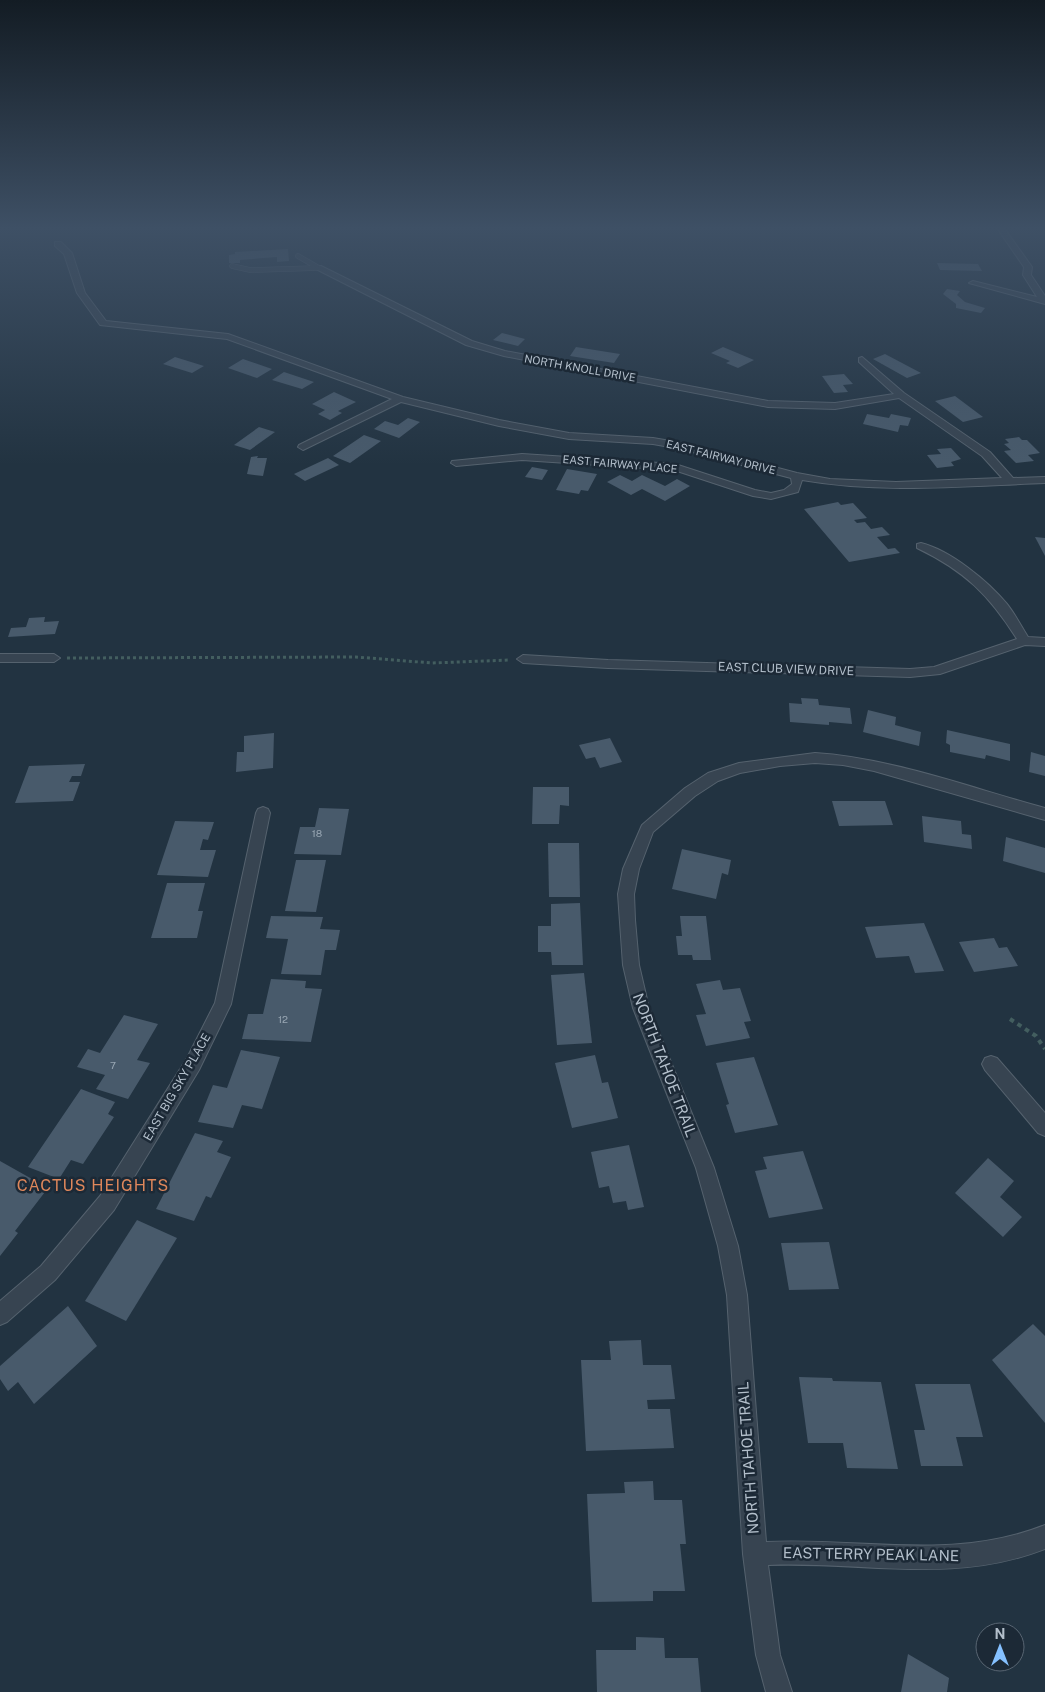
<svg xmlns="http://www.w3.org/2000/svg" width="1045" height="1692" font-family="'Public Sans',sans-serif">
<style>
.building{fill:#485a6b}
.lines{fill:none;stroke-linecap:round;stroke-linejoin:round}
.lane-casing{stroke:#55626e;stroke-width:5.5}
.street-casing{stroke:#55626e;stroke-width:2}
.path-far1{stroke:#435e5f;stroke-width:3;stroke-dasharray:3 3;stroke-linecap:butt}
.path{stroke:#435e5f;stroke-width:4;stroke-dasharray:4.5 4.5;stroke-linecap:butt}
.lane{stroke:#374451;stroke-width:4.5}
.street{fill:#374451;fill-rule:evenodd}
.labels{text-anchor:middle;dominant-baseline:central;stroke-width:5;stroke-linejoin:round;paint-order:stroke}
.number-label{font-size:10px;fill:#98a6b3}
.far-street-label{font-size:11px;fill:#b3bfcb;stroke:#1c2936}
.street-label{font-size:12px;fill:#b3bfcb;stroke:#1c2936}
.near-street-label{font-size:15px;fill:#b3bfcb;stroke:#1c2936}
.near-neighbourhood-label{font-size:16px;letter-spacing:1px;fill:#df875b;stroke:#1c2936}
</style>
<rect width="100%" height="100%" fill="#223341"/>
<g class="building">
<path d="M288 249 289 261 277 262V257L240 260V263H229V255L235 254V252Z"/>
<path d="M937 263 978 264 982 271 940 270Z"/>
<path d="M947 289 960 291 957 295 965 302 985 308 981 313 956 308V304L943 294Z"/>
<path d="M502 333 525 339 518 346 493 340Z"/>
<path d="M576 347 620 354 614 363 570 356Z"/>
<path d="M723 347 754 360 738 368 726 363 730 361 711 353Z"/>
<path d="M885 354 921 373 907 378 873 359Z"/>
<path d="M175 357 204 366 192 373 163 364Z"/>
<path d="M243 359 272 369 257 378 228 368Z"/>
<path d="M284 372 314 382 302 389 272 380Z"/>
<path d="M844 374 853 384 843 385 848 392 834 393 822 376Z"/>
<path d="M334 392 356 402 338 411 342 413 330 420 318 414 325 410 312 404Z"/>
<path d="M955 396 983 417 963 422 935 401Z"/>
<path d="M867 414 889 418 891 414 911 418 908 426 900 425 898 432 863 424Z"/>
<path d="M408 418 420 422 399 438 374 429 385 421 398 425Z"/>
<path d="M259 427 275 432 250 450 234 445Z"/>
<path d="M364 435 381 441 350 463 333 456Z"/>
<path d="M1019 437 1022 440H1027L1040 453 1028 455 1034 461 1016 463 1004 451 1011 450 1004 444 1009 443 1005 439Z"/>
<path d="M951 448 961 459 951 462 954 466 937 468 927 455 941 454 937 449Z"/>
<path d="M258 456 257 458H267L263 476 247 474 251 457Z"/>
<path d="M328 458 339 465 305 481 294 474Z"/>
<path d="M532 467 548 470 542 480 525 477Z"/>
<path d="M567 469 597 474 588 491 581 490 579 494 556 490Z"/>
<path d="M620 475 632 481 642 475 665 486 677 479 690 486 665 501 642 489 631 495 607 482Z"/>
<path d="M838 502 841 505 853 503 867 518 854 520 857 523 865 522 871 529 882 527 890 535 877 537 888 549 895 548 900 553 849 562 804 509Z"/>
<path d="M1035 537 1045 538V556Z"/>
<path d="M45 617 44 622 59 621 55 634 8 637 11 628 26 627 29 618Z"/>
<path d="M801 698 818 699 819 705 850 708 852 724 829 722V725L790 722 789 703 802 704Z"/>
<path d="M868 710 896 717 895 725 921 732 919 746 863 732Z"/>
<path d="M947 730 1010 744V761L986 755 985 759 950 752V745L946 743Z"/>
<path d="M274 733 273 768 236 772 237 752H244V736Z"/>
<path d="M610 738 622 762 600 768 595 757 586 759 579 745Z"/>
<path d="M1031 752 1045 756V776L1029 772Z"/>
<path d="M85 764 81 776H72L69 782H80L73 801 15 803 29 766Z"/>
<path d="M533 787H569V806L560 805 559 824H532Z"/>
<path d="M832 801H885L893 825 839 826Z"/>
<path d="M319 808 349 809 341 855 294 854 300 827H315Z"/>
<path d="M922 816 961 821 962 834 971 835 972 849 924 842Z"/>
<path d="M175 821 214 822 208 840 203 839 200 850H216L208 877 157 875Z"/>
<path d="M1006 837 1045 848V873L1003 861Z"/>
<path d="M548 843H579L580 897H549Z"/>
<path d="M682 849 731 860 728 875 722 873 716 899 672 889Z"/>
<path d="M296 860H326L316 912 285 911Z"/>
<path d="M167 883H205L198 911H203L197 938H151Z"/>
<path d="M580 903 583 965H552L551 952H538V926H551V904Z"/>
<path d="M271 916 323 917 320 929 340 930 336 950H325L321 975 281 974 288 939 266 938Z"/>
<path d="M680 916H706L711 960H693L692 955H678L676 936H682Z"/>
<path d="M924 923 944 971 915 973 909 956 876 958 865 927Z"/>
<path d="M994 938 999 948 1007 947 1018 966 974 972 959 942Z"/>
<path d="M584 973 592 1043 557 1045 551 975Z"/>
<path d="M271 979 306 981 305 988 322 989 311 1042 242 1039 248 1014H263Z"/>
<path d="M720 980 723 990 740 988 751 1021 744 1022 750 1038 706 1046 696 1015 706 1014 696 984Z"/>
<path d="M124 1015 158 1024 137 1060 150 1063 128 1099 96 1089 105 1075 77 1067 88 1049 100 1053Z"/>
<path d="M241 1050 280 1057 262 1109 242 1105 233 1128 198 1122 213 1085 227 1088Z"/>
<path d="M595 1055 602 1083 608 1082 618 1118 572 1128 555 1063Z"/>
<path d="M754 1057 778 1125 735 1133 726 1105 729 1104 716 1063Z"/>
<path d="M81 1089 115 1102 108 1114 114 1117 83 1164 71 1160 59 1179 28 1167Z"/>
<path d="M195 1133 223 1141 217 1152 231 1157 211 1198 206 1196 194 1221 156 1209Z"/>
<path d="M629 1145 644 1207 628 1210 626 1201 613 1203 609 1186 599 1188 591 1152Z"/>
<path d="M803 1151 823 1209 769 1218 755 1171 767 1169 763 1157Z"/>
<path d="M988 1158 1014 1181 1000 1197 1022 1217 1003 1237 955 1193Z"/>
<path d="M0 1161 48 1188 15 1231 18 1233 0 1256Z"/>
<path d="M137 1220 177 1238 126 1321 85 1301Z"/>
<path d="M829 1242 839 1289 789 1290 781 1243Z"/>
<path d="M68 1306 97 1346 34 1404 18 1382 8 1391 0 1379V1366Z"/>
<path d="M1033 1324 1045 1336V1423L992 1360Z"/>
<path d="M641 1340 643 1365H671L675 1399 647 1400 648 1409H670L674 1448 586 1451 581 1360H611L609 1341Z"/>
<path d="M799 1377 832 1378 833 1381 881 1382 898 1469 847 1468 843 1443H808Z"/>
<path d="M915 1384H970L983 1437H956L963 1466H921L914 1430H925Z"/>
<path d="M653 1481 654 1500H682L686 1544H680L685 1591H653V1601L592 1602 587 1494 625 1493 624 1482Z"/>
<path d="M636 1637 664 1638 665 1658H698L701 1692H597L596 1650H636Z"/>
<path d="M908 1654 949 1678 947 1692H901Z"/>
</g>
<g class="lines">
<defs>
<g id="lane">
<path d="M298 256 317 267"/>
<path d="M232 266 250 270 318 268"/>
</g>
<g id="street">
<path d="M997 228H1004L1032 267 1031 275 1045 296V304L969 283 973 281 1037 297 1023 275 1024 267Z"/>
<path d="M55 242H61L72 253 85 293 106 321 228 334 403 397 499 420 569 433 653 438 682 443 797 473 830 479 896 482 1002 478 982 456 899 398 835 409 768 407 504 356 466 345 314 268 321 266 472 341 505 351 768 401 835 403 894 394 859 362V358L862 357 904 393 990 452 1013 478 1045 477V483C964 486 882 494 802 480L798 492 771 499 753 496 674 470 522 460 456 466 451 463 452 461 522 454 675 464 755 490 771 493 784 490 792 484 791 478 681 449 653 444 569 439 499 426 401 402 303 450 298 447 299 445 392 399 227 339 100 325 77 293 64 254 55 246Z"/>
<path d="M921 543C950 550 988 581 1007 604 1015 614 1021 626 1028 637L1045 638V646L1025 645 940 674 910 677 608 668 523 663 517 659 523 655 608 660 910 669 934 667 1017 639C989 595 965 571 917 548V544Z"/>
<path d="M0 654H54L60 658 54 662H0Z"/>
<path d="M815 753C892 758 971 788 1045 808V820L874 771 843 765 815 763 780 766 740 773 718 781 695 796 653 832 639 869 634 894 635 920 639 965 649 1008 714 1168 738 1246 747 1295 766 1542C862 1537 952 1562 1045 1525V1549C952 1585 864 1561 768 1565L780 1655 792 1692H766L756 1655 743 1554 727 1295 718 1246 696 1168 633 1008 623 965 618 894 623 869 642 825 685 788 708 773 739 763Z"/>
<path d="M263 807 268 809 270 813 231 1004 199 1070 114 1210 55 1280 7 1322 0 1325V1301L41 1266 100 1196 187 1058 215 1003 256 813 258 809Z"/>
<path d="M991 1056 997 1058 1045 1113V1136L1038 1133 985 1070 982 1064 985 1058Z"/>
</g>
</defs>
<use href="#lane" class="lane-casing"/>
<use href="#street" class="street-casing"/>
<path class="path-far1" d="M67 658 356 657 432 663 510 660"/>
<path class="path" d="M1010 1019 1036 1036 1045 1049"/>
<use href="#lane" class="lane"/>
<use href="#street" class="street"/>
</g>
<linearGradient id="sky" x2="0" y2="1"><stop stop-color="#131c24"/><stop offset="0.49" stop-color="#3e5065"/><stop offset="1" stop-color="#3e5065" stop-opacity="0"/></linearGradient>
<rect width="1045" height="465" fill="url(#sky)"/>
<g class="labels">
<g class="number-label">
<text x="317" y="833">18</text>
<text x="283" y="1019">12</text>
<text x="113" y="1065">7</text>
</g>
<g class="far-street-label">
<text transform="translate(580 368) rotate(10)">NORTH KNOLL DRIVE</text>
<text transform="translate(721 457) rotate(14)">EAST FAIRWAY DRIVE</text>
<text transform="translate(620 464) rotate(5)">EAST FAIRWAY PLACE</text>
</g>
<g class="street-label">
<text transform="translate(786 669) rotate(2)">EAST CLUB VIEW DRIVE</text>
<text transform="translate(177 1087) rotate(-60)">EAST BIG SKY PLACE</text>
</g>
<g class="near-street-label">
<text transform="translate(665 1065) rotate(69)">NORTH TAHOE TRAIL</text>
<text transform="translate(748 1458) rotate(-94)">NORTH TAHOE TRAIL</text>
<text transform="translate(871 1554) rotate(1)">EAST TERRY PEAK LANE</text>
</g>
<g class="near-neighbourhood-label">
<text x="93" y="1185">CACTUS HEIGHTS</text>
</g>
</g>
<g transform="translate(1000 1647)"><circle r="24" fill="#1c2936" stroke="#586572"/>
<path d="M0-4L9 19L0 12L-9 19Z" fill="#85c0ff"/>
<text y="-8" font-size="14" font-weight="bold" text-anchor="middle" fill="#b3bfcb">N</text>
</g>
</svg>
